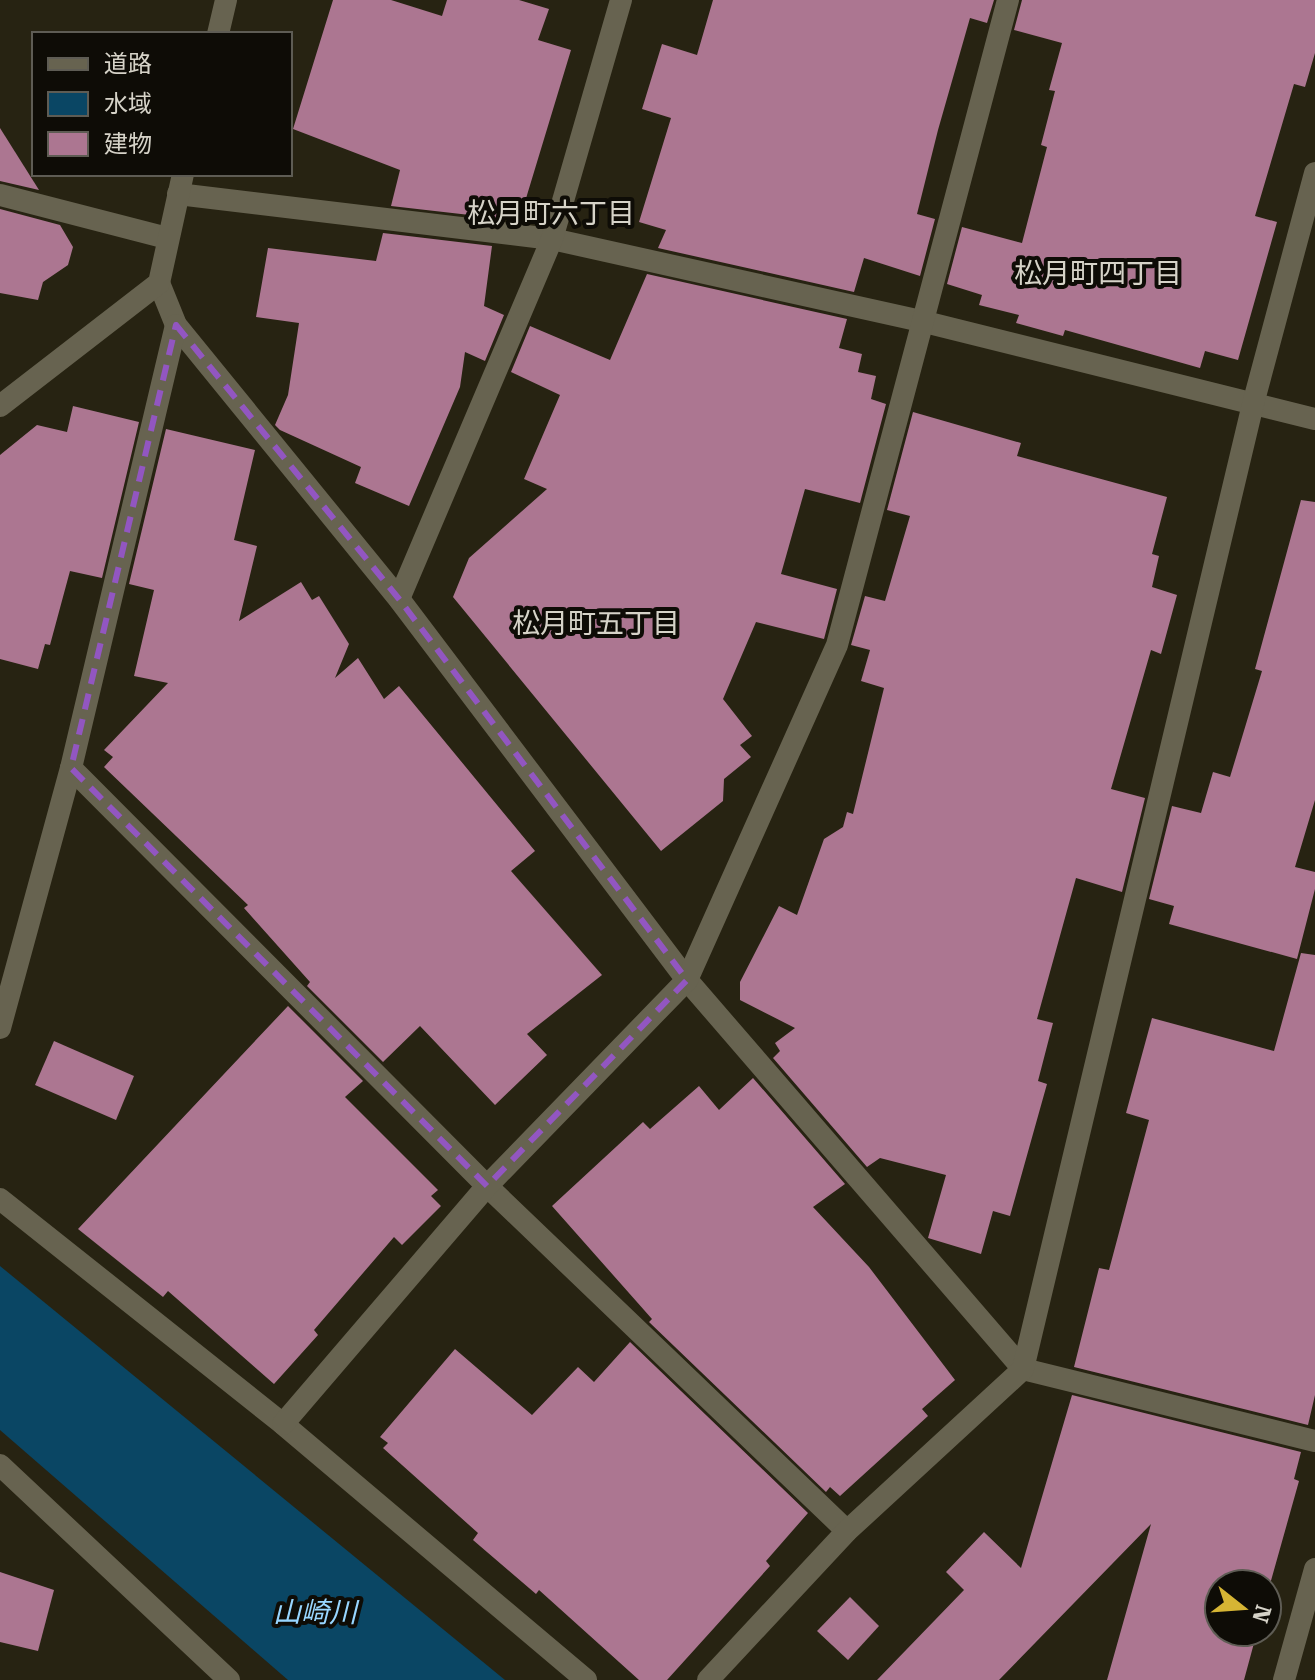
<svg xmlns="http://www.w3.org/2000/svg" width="1315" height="1680" font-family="'Roboto Serif','Noto Sans JP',serif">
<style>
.water{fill:#0a4664}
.building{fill:#ac7691}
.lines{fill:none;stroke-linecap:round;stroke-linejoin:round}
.minor{stroke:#676350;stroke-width:22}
.tertiary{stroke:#676350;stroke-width:22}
.marked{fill:none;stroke:#9256c1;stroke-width:6;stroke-dasharray:16 10;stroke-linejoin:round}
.labels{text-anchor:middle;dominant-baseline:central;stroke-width:8;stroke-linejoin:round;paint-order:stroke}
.neighbourhood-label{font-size:28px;fill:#d6d3c8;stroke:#0e0c06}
.water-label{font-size:28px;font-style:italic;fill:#98d6ff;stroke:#0e0c06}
</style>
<rect width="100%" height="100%" fill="#272312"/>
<path class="water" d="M0 1266 505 1680H288L0 1430Z"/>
<g class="building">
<path d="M333 0H391L442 16 447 0H519L549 9 538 40 571 50 524 205 499 198 496 218 391 206 400 170 293 129Z"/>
<path d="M713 0H994L987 23 970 18 938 130 917 214 935 219 920 276 864 258 854 292 658 248 666 230 639 222 671 118 642 109 662 44 697 55Z"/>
<path d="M1022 0H1315V53L1305 87 1294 84 1255 216 1277 222 1238 360 1205 351 1200 368 1065 330 1063 336 1016 323 1019 315 979 305 982 295 947 284 962 227 1022 243 1047 147 1041 145 1055 91 1049 90 1062 43 1014 30Z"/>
<path d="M0 128 39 190 0 181Z"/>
<path d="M0 209 60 225 73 247 68 265 43 282 38 300 0 293Z"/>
<path d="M383 233 492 246 484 306 504 315 485 361 465 352 460 387 409 506 355 483 361 467 280 430 275 425 288 395 299 323 256 317 268 248 376 261Z"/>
<path d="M647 274 847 319 839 348 862 354 858 372 876 376 871 399 886 404 860 503 805 489 781 574 837 589 824 639 756 622 723 699 752 736 740 745 751 757 724 779 723 801 661 851 453 597 469 558 547 489 524 479 560 395 511 372 530 326 610 360Z"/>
<path d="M73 406 139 422 102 578 70 571 50 645 45 644 38 669 0 659V455L37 425 67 432Z"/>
<path d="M913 412 1021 443 1017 456 1167 497 1152 554 1159 556 1152 587 1177 595 1161 654 1151 650 1111 789 1145 798 1122 892 1076 878 1037 1019 1053 1023 1038 1081 1047 1084 1010 1216 993 1211 981 1254 928 1238 946 1175 880 1158 867 1167 773 1058 780 1051 775 1043 795 1028 740 1000V982L779 906 797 915 824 839 843 827 847 812 853 814 884 688 861 681 870 650 851 645 865 596 885 601 910 516 887 510Z"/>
<path d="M166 429 255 450 234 540 257 546 239 621 301 582 312 600 319 596 349 644 335 678 358 658 384 699 399 686 535 851 511 871 602 975 527 1034 547 1055 495 1105 420 1026 383 1062 307 986 310 982 244 908 248 905 104 767 113 757 104 750 168 683 134 676 154 590 129 584Z"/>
<path d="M1301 500 1315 502V800L1295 867 1315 872V889L1297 959 1169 924 1174 906 1149 899 1172 806 1201 813 1213 772 1230 777 1262 671 1255 669Z"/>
<path d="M1301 953 1315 955V1395L1308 1425 1074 1367 1099 1268 1109 1270 1149 1120 1126 1113 1152 1018 1274 1051Z"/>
<path d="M288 1006 363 1081 345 1097 438 1190 431 1196 441 1206 402 1245 394 1237 314 1330 318 1335 274 1384 168 1291 163 1297 78 1229Z"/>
<path d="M54 1041 134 1076 116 1120 35 1085Z"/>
<path d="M753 1078 845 1184 813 1207 869 1267 955 1380 922 1409 928 1416 840 1496 830 1487 826 1492 649 1322 652 1319 552 1206 643 1122 650 1129 699 1086 719 1110Z"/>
<path d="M630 1342 808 1513 766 1561 770 1566 667 1680H639L539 1590 536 1594 473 1540 478 1533 383 1448 388 1443 380 1437 455 1349 532 1415 578 1367 594 1382Z"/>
<path d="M1072 1395 1301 1452 1294 1479 1299 1481 1267 1595V1584H1219V1632H1257L1244 1680H1107L1151 1524 999 1680H877L964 1590 946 1572 984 1532 1021 1568Z"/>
<path d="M0 1572 54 1590 38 1651 0 1642Z"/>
<path d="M850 1597 879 1626 848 1660 817 1631Z"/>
</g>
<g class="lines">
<g class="minor">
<path d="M178 194 552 239 921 321 1315 419"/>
<path d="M0 195 167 238"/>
<path d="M159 283 176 325 399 599 687 980 1023 1369 1315 1441"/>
<path d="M399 599 552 239 621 0"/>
<path d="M71 768 487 1186 847 1531"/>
<path d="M0 1028 71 768 176 325"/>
<path d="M0 1199 283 1424 586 1680"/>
<path d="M283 1424 487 1186 687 980 837 645 1008 0"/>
<path d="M0 1465 229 1680"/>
<path d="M708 1680 847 1531 1023 1369 1253 404 1315 173"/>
<path d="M1284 1680 1315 1569"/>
</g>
<g class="tertiary">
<path d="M218 34 226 0"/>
<path d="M0 406 159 283 183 174"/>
</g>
</g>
<path class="marked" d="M176 325 399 599 687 980 487 1186 71 768Z"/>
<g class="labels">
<g class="neighbourhood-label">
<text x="551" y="213">松月町六丁目</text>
<text x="1098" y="273">松月町四丁目</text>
<text x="596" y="623">松月町五丁目</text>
</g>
<g class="water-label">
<text x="315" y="1612">山崎川</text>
</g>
</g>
<rect x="32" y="32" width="260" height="144" fill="#0e0c06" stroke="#5e5c54" stroke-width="2"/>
<rect x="48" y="58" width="40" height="12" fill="#676350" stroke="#5e5c54" stroke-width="2"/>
<text x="104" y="72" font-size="24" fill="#d6d3c8">道路</text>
<rect x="48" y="92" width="40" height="24" fill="#0a4664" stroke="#5e5c54" stroke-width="2"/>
<text x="104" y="112" font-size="24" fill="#d6d3c8">水域</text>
<rect x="48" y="132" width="40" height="24" fill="#ac7691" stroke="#5e5c54" stroke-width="2"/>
<text x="104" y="152" font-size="24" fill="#d6d3c8">建物</text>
<g transform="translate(1243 1608) rotate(107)"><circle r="38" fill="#0e0c06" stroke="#5e5c54" stroke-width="2"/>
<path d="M0-6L14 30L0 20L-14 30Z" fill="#d6b534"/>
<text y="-12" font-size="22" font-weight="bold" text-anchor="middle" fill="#d6d3c8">N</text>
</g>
</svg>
